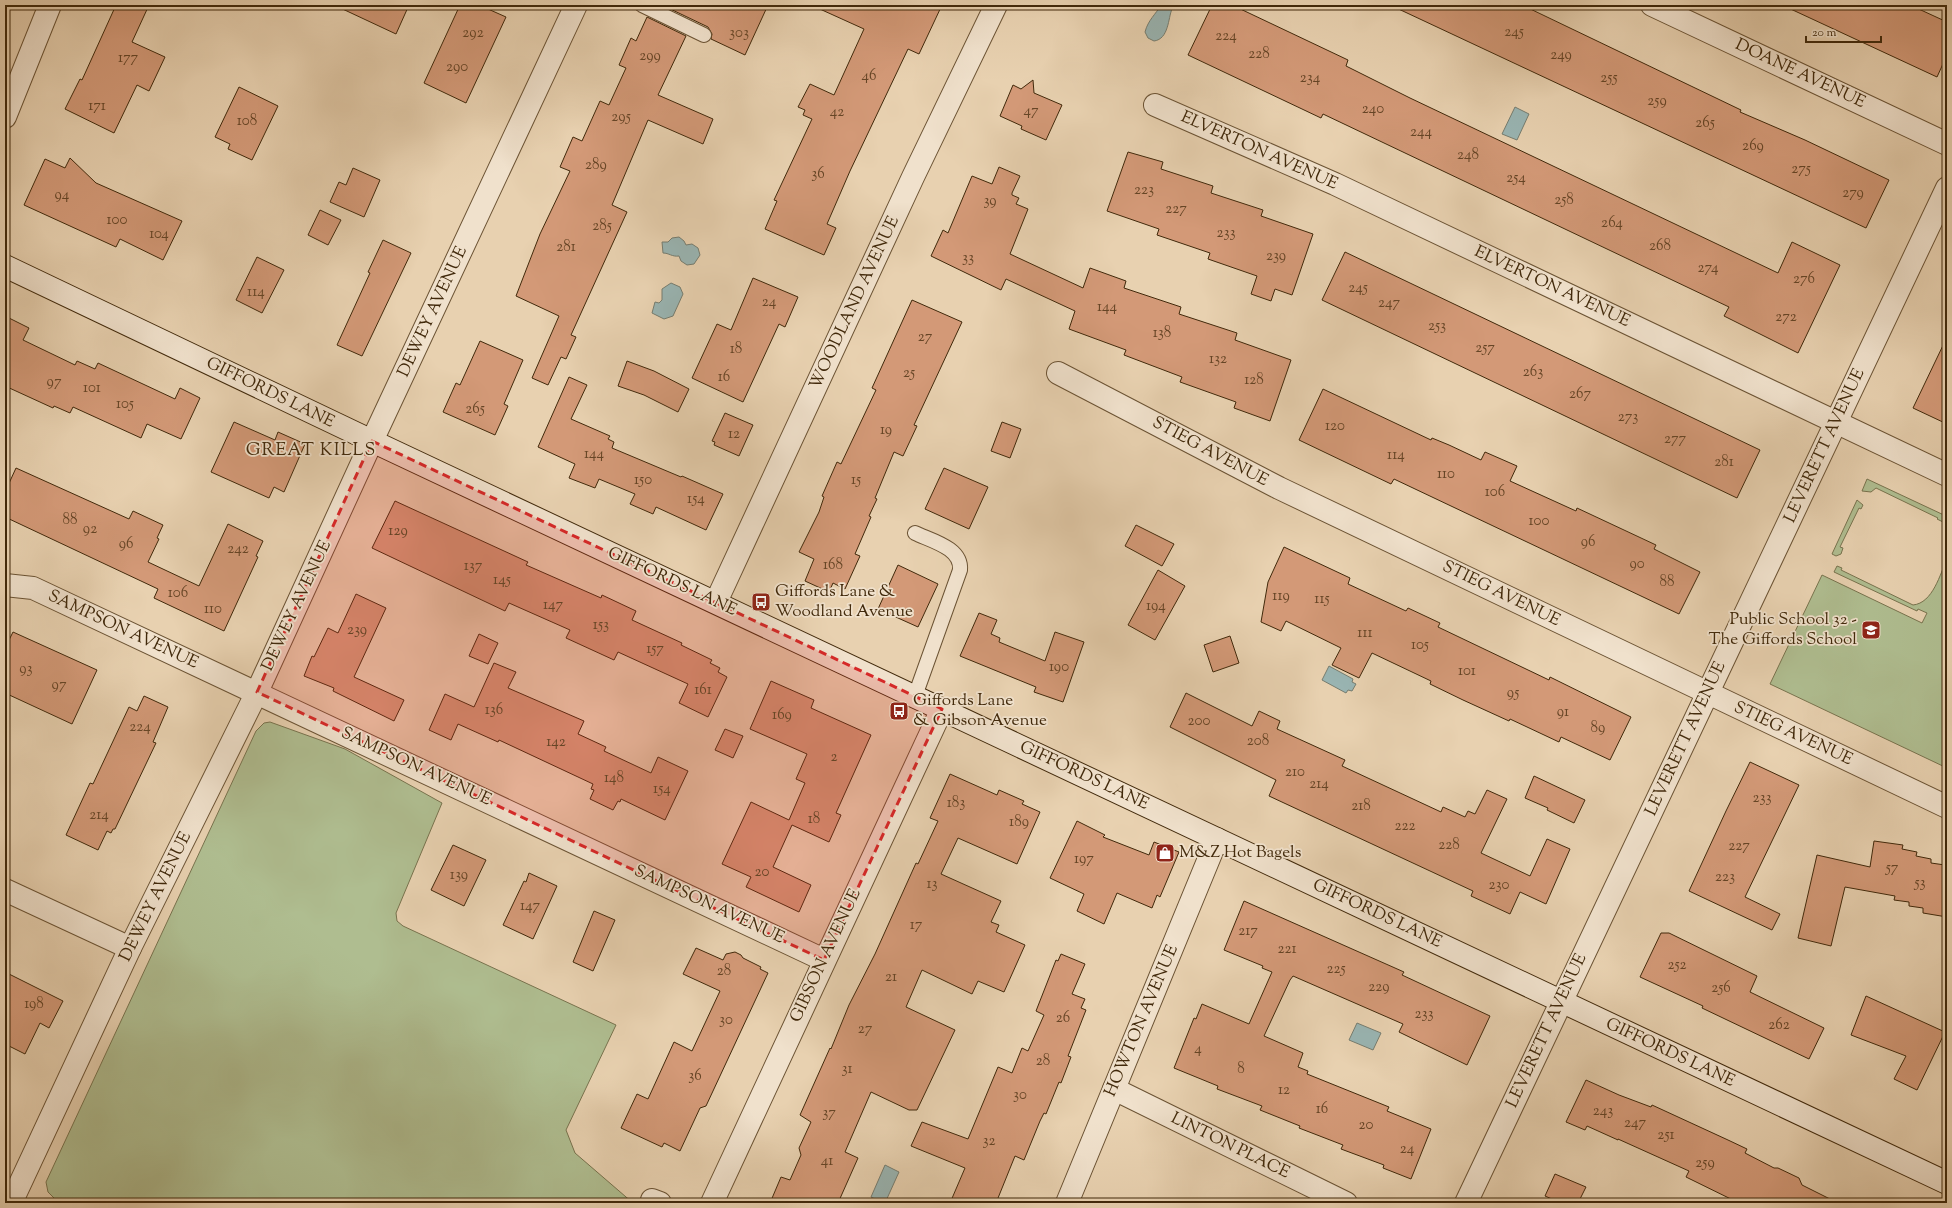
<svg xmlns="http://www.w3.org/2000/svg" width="1952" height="1208" font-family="'Sorts Mill Goudy',serif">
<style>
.green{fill:#afbd90;stroke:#78734e}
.water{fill:#99b5b3;stroke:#767d70}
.building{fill:#d39977;stroke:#41290b}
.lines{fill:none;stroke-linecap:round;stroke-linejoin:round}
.lane-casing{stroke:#6b5334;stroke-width:16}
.street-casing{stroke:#6b5334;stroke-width:24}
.secondary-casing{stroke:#41290b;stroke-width:24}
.lane{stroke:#f0e1cc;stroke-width:14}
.street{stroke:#f0e1cc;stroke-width:22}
.secondary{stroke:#f0e1cc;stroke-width:22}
.marked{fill:#d62828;fill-opacity:0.2;stroke:#d62828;stroke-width:3;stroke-dasharray:8 5;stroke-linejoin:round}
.labels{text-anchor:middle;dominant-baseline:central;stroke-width:3.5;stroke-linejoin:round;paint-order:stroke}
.number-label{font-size:15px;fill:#664526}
.street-label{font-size:17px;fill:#41290b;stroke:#f0e1cc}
.poi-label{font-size:17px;fill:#41290b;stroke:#f0e1cc;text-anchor:start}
.neighbourhood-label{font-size:18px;letter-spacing:1px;fill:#41290b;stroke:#f0e1cc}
</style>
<rect width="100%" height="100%" fill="#e8d1b0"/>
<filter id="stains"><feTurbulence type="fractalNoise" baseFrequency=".005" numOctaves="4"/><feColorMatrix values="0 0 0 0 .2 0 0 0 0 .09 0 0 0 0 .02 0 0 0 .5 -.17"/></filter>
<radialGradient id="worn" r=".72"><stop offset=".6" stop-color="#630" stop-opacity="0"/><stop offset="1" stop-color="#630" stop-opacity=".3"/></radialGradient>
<g class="green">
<path d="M1867 479 1946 516 1943 522 1937 519 1938 518 1876 488 1871 492 1862 491Z"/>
<path d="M1857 500 1863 505 1861 509 1859 508 1840 547 1843 548 1841 554 1836 556 1832 554Z"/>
<path d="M1947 559V768L1770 684 1822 575 1922 623 1927 613 1918 609 1917 611 1834 572 1837 566 1842 568 1841 570 1913 605C1933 603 1940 574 1947 559Z"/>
<path d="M270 722 345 749 442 803 396 913 397 921 403 926 616 1025 566 1130 575 1153 633 1203H59L48 1192 46 1182 256 731 264 723Z"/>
</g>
<g class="water">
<path d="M1161 5 1172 9C1168 18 1169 39 1154 41L1148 38 1145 32C1148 20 1156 14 1161 5Z"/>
<path d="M1515 107 1529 114 1517 140 1502 134Z"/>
<path d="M679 237 684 241 686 245 692 244 698 248 700 255 694 264 687 265 681 261 679 256C672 257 669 253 663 253L662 242H668L672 238Z"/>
<path d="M671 283 680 287 683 294 673 316 664 319 652 313 655 302 659 303 662 300V289Z"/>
<path d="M1329 666 1353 679 1352 682 1356 684 1352 691 1348 690 1346 693 1322 680Z"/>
<path d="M1357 1023 1381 1033 1373 1050 1349 1040Z"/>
<path d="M885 1165 899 1172 885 1203H883L871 1197Z"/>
</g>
<g class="building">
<path d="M116 5H149L132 42 165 57 149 91 137 85 114 133 65 109 80 79 82 80Z"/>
<path d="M334 5H409L396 34Z"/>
<path d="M460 5H479L506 17 466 103 424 83Z"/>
<path d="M662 5H768L745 55 711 39 712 34 708 27Z"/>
<path d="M811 5H942L919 54 908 49 850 171 827 224 836 228 824 255 765 229 777 201 774 200 812 119 803 115 805 110 798 107 810 84 834 95 864 29Z"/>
<path d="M1212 5H1232L1348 60 1346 66 1410 98 1778 273 1792 242 1840 265 1798 353 1724 316 1729 307 1323 114 1321 118 1188 55Z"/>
<path d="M1390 5H1522L1741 110 1740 112 1805 140 1889 180 1866 228Z"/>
<path d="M1782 5H1910L1947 22V55L1937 77Z"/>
<path d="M647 17 686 36 658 95 713 119 703 144 648 120 612 205 627 212 571 335 576 337 566 359 561 357 548 385 532 378 559 316 516 296 540 234 570 171 560 167 573 137 582 141 600 101 609 105 626 68 619 65 631 38 636 41Z"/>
<path d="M1033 80 1034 93 1062 105 1046 140 1021 129 1022 126 1000 116 1013 85 1021 89Z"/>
<path d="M239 87 278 106 252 160 228 149 230 144 215 137Z"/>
<path d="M1128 152 1163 162 1161 169 1213 186 1211 193 1263 210 1261 216 1313 234 1292 295 1275 289 1271 301 1251 294 1257 276 1208 259 1210 253 1157 235 1159 229 1107 211Z"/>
<path d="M70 158 96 183 182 221 163 260 120 239 116 247 24 205 45 159 65 168Z"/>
<path d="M999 167 1020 176 1012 193V195L1019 198 1016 204 1028 209 1010 254 1083 288 1090 268 1126 281 1124 288 1181 307 1179 314 1237 333 1235 340 1291 360 1270 421 1234 408 1236 402 1180 382 1182 377 1124 355 1126 350 1069 329 1075 311 1006 279 1001 290 931 256 943 230 948 233 972 176 992 184Z"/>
<path d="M353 168 380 180 364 217 330 202 339 182 346 185Z"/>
<path d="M320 210 341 220 328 245 308 235Z"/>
<path d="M383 240 411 253 362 356 337 345 370 273 368 272Z"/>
<path d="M1345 252 1760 450 1737 498 1322 300Z"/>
<path d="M257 257 284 270 262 313 236 300Z"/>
<path d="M753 278 798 297 785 327 779 324 743 402 692 378 717 324 731 330Z"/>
<path d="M912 300 962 322 914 425 917 426 903 456 894 452 875 498 877 499 869 516 871 517 855 554 860 556 845 589 833 583 829 592 805 581 814 559 799 552 819 512 824 497 822 496 837 462 841 464 876 390 872 388Z"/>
<path d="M5 316 29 328 23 340 75 365 77 361 95 369 98 363 175 399 180 388 200 398 181 439 147 424 141 438 73 407 70 413 54 406 53 408 5 386Z"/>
<path d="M1947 337V424L1913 408Z"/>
<path d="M480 341 523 360 504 404 508 406 495 435 443 412 456 383 460 385Z"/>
<path d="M627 361 654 371 689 389 678 412 644 395 618 386Z"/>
<path d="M569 377 587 385 571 419 610 436 608 439 614 442 612 448 681 477 682 476 723 494 706 530 656 507 653 514 630 504 635 494 599 479 595 488 569 478 575 464 538 447Z"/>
<path d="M1323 389 1431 440 1432 438 1449 445 1481 460 1485 452 1517 466 1510 481 1576 511 1577 508 1656 545 1654 549 1700 572 1679 614 1394 479 1391 484 1299 440Z"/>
<path d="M725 413 753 425 739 456 714 445 715 442 712 441Z"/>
<path d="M234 422 275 440 278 432 305 444 284 492 274 487 269 498 211 472Z"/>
<path d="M1002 422 1021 429 1010 458 991 451Z"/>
<path d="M16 468 129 519 133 511 163 525 157 538 159 539 148 562 199 586 228 524 263 541 256 556 258 557 224 631 154 598 158 589 5 517V492Z"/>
<path d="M944 468 988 487 969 529 925 509Z"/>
<path d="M395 501 528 562 526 565 601 598 602 595 636 611 632 620 682 643 681 645 712 660 710 663 720 668 718 672 727 677 708 717 679 703 688 684 618 652 614 660 566 638 570 630 509 603 505 611 372 548Z"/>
<path d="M1136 525 1174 544 1162 566 1125 546Z"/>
<path d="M1284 547 1350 578 1348 584 1406 611 1408 608 1440 623 1438 627 1549 680 1550 677 1631 717 1610 760 1561 737 1559 742 1510 719 1509 721 1463 700 1430 684 1431 681 1372 653 1359 678 1332 665 1341 648 1286 621 1281 631 1261 622 1268 582Z"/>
<path d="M898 565 938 584 918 627 878 609Z"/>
<path d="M1158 570 1185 586 1155 640 1128 625Z"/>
<path d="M356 594 386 608 354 677 404 700 394 721 333 691 334 688 304 676 312 656 314 657 328 628 338 633Z"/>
<path d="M979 613 997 620 991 634 1000 638 999 642 1045 661 1055 632 1084 642 1063 702 1034 692 1036 687 960 656Z"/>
<path d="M13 632 97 670 72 724 5 693V648Z"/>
<path d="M479 634 498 643 488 664 469 656Z"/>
<path d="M1230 636 1239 663 1213 672 1204 645Z"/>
<path d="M494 663 516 672 508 688 584 721 578 734 606 747 604 751 651 773 658 757 688 771 665 820 621 799 620 802 618 801 613 810 590 799 594 790 591 789 593 784 499 740 498 742 458 724 451 740 429 730 445 694 474 707Z"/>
<path d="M771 681 814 700 811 708 871 735 836 813 841 815 829 842 792 825 773 867 811 885 799 912 746 887 751 877 722 864 751 802 789 820 805 783 796 779 807 754 750 729Z"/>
<path d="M1186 693 1252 726 1259 711 1280 721 1277 729 1345 760 1342 766 1441 812 1443 807 1465 817 1468 811 1475 814 1487 790 1507 799 1481 853 1530 876 1547 839 1570 849 1546 904 1520 892 1510 914 1471 896 1473 891 1269 796 1276 780 1170 727Z"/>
<path d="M144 696 168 707 153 742 156 743 115 829H113L111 833 107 831 98 850 66 835 90 783 93 784 129 707 137 711Z"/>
<path d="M725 729 743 736 733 758 715 750Z"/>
<path d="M1750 762 1799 785 1745 897 1780 914 1772 930 1689 891 1726 811Z"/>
<path d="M950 774 997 795 999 790 1024 801 1022 804 1040 812 1017 864 958 838 941 874 1001 901 991 922 999 925 996 932 1025 945 1004 992 978 981 972 994 922 970 906 1007 955 1030 917 1110H909L871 1092 845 1152 858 1158 838 1203H770L781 1177 790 1180 801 1155 799 1148 811 1122 800 1115 830 1048 831 1049 849 1005 875 954 916 863 918 864 938 821 930 818Z"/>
<path d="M1534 776 1585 800 1574 823 1547 810 1548 808 1525 798Z"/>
<path d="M1077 821 1105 835 1103 837 1149 855 1154 842 1179 852 1160 897 1157 895 1152 908 1117 893 1104 924 1077 911 1084 894 1050 878Z"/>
<path d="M1874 841 1903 845 1902 849 1917 852 1916 856 1931 859V863L1945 865 1944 874H1947V917L1923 913V908L1909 906V902L1894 900 1895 896 1845 887 1831 946 1798 938 1817 855 1870 867Z"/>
<path d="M453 845 486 860 464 906 431 890Z"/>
<path d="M529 873 557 886 533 939 503 925 524 881 526 882Z"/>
<path d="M1244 901 1404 972 1402 975 1490 1016 1467 1065 1399 1032 1403 1024 1293 976 1290 980 1264 1036 1303 1053 1298 1067 1308 1071 1307 1074 1389 1107 1387 1111 1431 1129 1411 1179 1383 1168 1384 1165 1341 1149 1343 1145 1299 1128 1300 1126 1260 1110 1262 1106 1217 1089 1218 1086 1174 1068 1194 1018 1196 1019 1202 1004 1249 1024 1272 972 1262 968 1263 966 1224 950Z"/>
<path d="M594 911 615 920 593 971 573 962Z"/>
<path d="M1661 933H1669L1757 976 1750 992 1824 1028 1809 1059 1702 1008 1703 1006 1640 977Z"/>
<path d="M696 948 723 960 726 954 735 952 741 955 743 958 761 967 760 969 768 973 706 1106 700 1108 680 1151 664 1143 662 1147 621 1128 637 1094 648 1099 674 1042 692 1051 720 991 683 974Z"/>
<path d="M1061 954 1085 964 1072 994 1085 999 1081 1008 1086 1010 1068 1056 1071 1057 1061 1083 1059 1082 1046 1114 1044 1113 1040 1121 1024 1160 1015 1156 996 1203H950L965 1168 911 1146 922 1122 968 1139 998 1067 1012 1073 1022 1048 1028 1051 1044 1015 1036 1011 1056 960 1058 961Z"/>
<path d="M5 972 63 1001 49 1028 40 1023 25 1054 5 1044Z"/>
<path d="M1866 996 1945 1032 1917 1090 1894 1079 1906 1056 1851 1035Z"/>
<path d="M1586 1080 1619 1095 1651 1107 1652 1105 1728 1140 1747 1149 1745 1153 1774 1168H1778L1799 1178 1802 1185 1838 1203H1739L1686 1177 1689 1171 1618 1139V1140L1587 1126 1585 1130 1566 1122Z"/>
<path d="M1555 1174 1586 1187 1578 1203H1561L1545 1196Z"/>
</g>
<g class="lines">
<defs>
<g id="lane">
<path d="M642 5 704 35"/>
<path d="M915 533C932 541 962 548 960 570L915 696"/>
</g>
<g id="street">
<path d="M1652 5 1947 144"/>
<path d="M1155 105 1335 184 1947 475"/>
<path d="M5 117 50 5"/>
<path d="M1058 373 1279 488 1947 807"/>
<path d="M5 585 33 588 824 960"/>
<path d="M716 602 913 177 996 5"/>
<path d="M5 890 130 948"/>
<path d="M1114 1089 1346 1203"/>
<path d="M652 1200 660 1203"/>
<path d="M11 1203 130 948 257 692 372 441 576 5"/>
<path d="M712 1203 942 709"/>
<path d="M1067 1203 1217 839"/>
<path d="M1466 1203 1947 188"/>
</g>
<path id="secondary" d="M5 266 372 441 1947 1183"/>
</defs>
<use href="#lane" class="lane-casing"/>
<use href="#street" class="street-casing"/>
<use href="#secondary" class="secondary-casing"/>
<use href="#lane" class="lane"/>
<use href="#street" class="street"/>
<use href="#secondary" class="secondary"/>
</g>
<path class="marked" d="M372 441 942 709 824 960 257 692Z"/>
<defs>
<symbol id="bus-square" viewBox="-11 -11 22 22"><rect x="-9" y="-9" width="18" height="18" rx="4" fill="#8f2418" stroke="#f0e1cc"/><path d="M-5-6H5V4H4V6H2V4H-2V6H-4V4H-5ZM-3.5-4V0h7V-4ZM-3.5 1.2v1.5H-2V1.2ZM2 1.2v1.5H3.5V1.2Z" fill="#fff"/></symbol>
<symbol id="school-square" viewBox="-11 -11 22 22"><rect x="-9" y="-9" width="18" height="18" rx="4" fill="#8f2418" stroke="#f0e1cc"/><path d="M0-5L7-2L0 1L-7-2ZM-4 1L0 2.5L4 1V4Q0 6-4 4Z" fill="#fff"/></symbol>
<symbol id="shop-square" viewBox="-11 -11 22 22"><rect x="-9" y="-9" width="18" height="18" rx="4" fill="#8f2418" stroke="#f0e1cc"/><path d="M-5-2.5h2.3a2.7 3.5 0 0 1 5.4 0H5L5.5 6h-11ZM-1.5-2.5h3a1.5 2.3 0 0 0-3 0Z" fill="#fff"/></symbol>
</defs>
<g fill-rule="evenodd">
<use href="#bus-square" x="750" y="591" width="22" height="22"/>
<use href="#school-square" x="1860" y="619" width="22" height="22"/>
<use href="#bus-square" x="888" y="700" width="22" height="22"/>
<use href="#shop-square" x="1154" y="842" width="22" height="22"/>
</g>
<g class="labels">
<g class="number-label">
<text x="1514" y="32">245</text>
<text x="473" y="33">292</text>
<text x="739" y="33">303</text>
<text x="1226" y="36">224</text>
<text x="1259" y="54">228</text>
<text x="1561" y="55">249</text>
<text x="650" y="56">299</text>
<text x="128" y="58">177</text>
<text x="457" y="67">290</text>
<text x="869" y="76">46</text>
<text x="1310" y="78">234</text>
<text x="1609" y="78">255</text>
<text x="1657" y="101">259</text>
<text x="97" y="106">171</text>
<text x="1373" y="109">240</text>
<text x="1031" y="111">47</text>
<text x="837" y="112">42</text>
<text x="621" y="117">295</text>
<text x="247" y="121">108</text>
<text x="1705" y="123">265</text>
<text x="1421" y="132">244</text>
<text x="1753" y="146">269</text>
<text x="1468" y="155">248</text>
<text x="596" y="165">289</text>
<text x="1801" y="169">275</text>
<text x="818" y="174">36</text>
<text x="1516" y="178">254</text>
<text x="1144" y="190">223</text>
<text x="1853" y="193">279</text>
<text x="62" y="195">94</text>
<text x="1564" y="200">258</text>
<text x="990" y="201">39</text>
<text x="1176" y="209">227</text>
<text x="117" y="220">100</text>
<text x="1612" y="223">264</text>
<text x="602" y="226">285</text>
<text x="1226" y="233">233</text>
<text x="159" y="234">104</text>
<text x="1660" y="246">268</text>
<text x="566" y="247">281</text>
<text x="1276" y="256">239</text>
<text x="968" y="258">33</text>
<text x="1708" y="268">274</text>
<text x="1804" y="279">276</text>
<text x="1358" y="288">245</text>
<text x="256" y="292">114</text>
<text x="769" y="302">24</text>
<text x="1389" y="303">247</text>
<text x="1107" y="307">144</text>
<text x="1786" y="317">272</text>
<text x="1437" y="326">253</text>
<text x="1162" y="333">138</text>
<text x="925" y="337">27</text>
<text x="1485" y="348">257</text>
<text x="736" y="349">18</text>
<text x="1218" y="359">132</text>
<text x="1533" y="372">263</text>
<text x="909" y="373">25</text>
<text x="724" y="377">16</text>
<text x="1254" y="380">128</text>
<text x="54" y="382">97</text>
<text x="92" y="388">101</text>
<text x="1580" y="394">267</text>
<text x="125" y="404">105</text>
<text x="475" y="409">265</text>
<text x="1628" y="417">273</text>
<text x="1335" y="426">120</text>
<text x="886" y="430">19</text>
<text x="734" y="434">12</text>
<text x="1675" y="439">277</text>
<text x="594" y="454">144</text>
<text x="1396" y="455">114</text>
<text x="1724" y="462">281</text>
<text x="1446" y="474">110</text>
<text x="643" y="480">150</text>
<text x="856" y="480">15</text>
<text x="1495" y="492">106</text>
<text x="696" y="499">154</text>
<text x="70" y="520">88</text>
<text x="1539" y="521">100</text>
<text x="90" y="529">92</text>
<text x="398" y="531">129</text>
<text x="1588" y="542">96</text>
<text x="126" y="544">96</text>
<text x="238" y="549">242</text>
<text x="1637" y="564">90</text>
<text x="833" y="565">168</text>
<text x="473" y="566">137</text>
<text x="502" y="580">145</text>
<text x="1667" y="582">88</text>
<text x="178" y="593">106</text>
<text x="1281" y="596">119</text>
<text x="1322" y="599">115</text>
<text x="553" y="605">147</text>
<text x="1156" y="606">194</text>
<text x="213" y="609">110</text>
<text x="601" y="625">153</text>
<text x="357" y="630">239</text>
<text x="1365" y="633">111</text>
<text x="1420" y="645">105</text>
<text x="655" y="649">157</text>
<text x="1059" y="667">190</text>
<text x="26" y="669">93</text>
<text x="1467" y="671">101</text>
<text x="59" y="685">97</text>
<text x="703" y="690">161</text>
<text x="1513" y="693">95</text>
<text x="494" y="710">136</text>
<text x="1563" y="712">91</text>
<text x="782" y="715">169</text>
<text x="1199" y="721">200</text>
<text x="140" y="727">224</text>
<text x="1598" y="728">89</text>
<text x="1258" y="741">208</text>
<text x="556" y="742">142</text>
<text x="834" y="757">2</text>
<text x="1295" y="772">210</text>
<text x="614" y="778">148</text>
<text x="1319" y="784">214</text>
<text x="662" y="789">154</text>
<text x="1762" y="798">233</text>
<text x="956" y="803">183</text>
<text x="1361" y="806">218</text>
<text x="99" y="815">214</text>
<text x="814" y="819">18</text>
<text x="1019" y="822">189</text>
<text x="1405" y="826">222</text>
<text x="1449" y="845">228</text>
<text x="1739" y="846">227</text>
<text x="1084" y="859">197</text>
<text x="1892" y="868">57</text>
<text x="762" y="872">20</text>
<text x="459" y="875">139</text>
<text x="1725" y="877">223</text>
<text x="1920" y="883">53</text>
<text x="932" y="884">13</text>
<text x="1499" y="885">230</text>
<text x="530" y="906">147</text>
<text x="916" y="925">17</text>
<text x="1248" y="931">217</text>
<text x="1287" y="949">221</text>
<text x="1677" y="965">252</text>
<text x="1336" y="969">225</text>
<text x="724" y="971">28</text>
<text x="891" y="977">21</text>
<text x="1379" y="987">229</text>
<text x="1721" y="988">256</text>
<text x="34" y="1004">198</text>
<text x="1424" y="1014">233</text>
<text x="1063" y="1018">26</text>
<text x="726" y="1020">30</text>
<text x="1779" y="1025">262</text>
<text x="865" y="1029">27</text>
<text x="1198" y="1049">4</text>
<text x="1043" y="1061">28</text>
<text x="847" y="1069">31</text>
<text x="1241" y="1069">8</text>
<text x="695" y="1076">36</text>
<text x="1284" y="1090">12</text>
<text x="1020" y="1095">30</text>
<text x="1322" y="1109">16</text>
<text x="1603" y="1111">243</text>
<text x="829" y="1113">37</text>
<text x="1635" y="1123">247</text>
<text x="1366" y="1125">20</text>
<text x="1666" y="1135">251</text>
<text x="989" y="1141">32</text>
<text x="1407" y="1149">24</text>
<text x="827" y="1161">41</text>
<text x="1705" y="1163">259</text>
</g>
<g class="street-label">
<text transform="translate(1800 74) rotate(25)">DOANE AVENUE</text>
<text transform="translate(1259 151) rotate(24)">ELVERTON AVENUE</text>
<text transform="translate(1552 287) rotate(25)">ELVERTON AVENUE</text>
<text transform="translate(855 303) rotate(-65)">WOODLAND AVENUE</text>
<text transform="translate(433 312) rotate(-65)">DEWEY AVENUE</text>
<text transform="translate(270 393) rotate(26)">GIFFORDS LANE</text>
<text transform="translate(1825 446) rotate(-65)">LEVERETT AVENUE</text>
<text transform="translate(1210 452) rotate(28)">STIEG AVENUE</text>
<text transform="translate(672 582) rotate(25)">GIFFORDS LANE</text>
<text transform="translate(1501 594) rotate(26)">STIEG AVENUE</text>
<text transform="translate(297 606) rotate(-65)">DEWEY AVENUE</text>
<text transform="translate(123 630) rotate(25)">SAMPSON AVENUE</text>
<text transform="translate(1793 734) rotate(25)">STIEG AVENUE</text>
<text transform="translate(1686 739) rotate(-65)">LEVERETT AVENUE</text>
<text transform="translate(416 767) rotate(25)">SAMPSON AVENUE</text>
<text transform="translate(1084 776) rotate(25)">GIFFORDS LANE</text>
<text transform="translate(156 897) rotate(-64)">DEWEY AVENUE</text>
<text transform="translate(709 905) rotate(25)">SAMPSON AVENUE</text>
<text transform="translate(1377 914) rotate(25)">GIFFORDS LANE</text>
<text transform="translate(826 956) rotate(-65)">GIBSON AVENUE</text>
<text transform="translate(1142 1021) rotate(-67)">HOWTON AVENUE</text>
<text transform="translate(1547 1031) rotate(-65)">LEVERETT AVENUE</text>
<text transform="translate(1670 1053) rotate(25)">GIFFORDS LANE</text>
<text transform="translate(1230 1146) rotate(26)">LINTON PLACE</text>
</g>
<g class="poi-label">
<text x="775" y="592">Giffords Lane &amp;<tspan x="775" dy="20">Woodland Avenue</tspan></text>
<text x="1857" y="620" text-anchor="end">Public School 32 -<tspan x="1857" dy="20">The Giffords School</tspan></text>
<text x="913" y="701">Giffords Lane<tspan x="913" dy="20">&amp; Gibson Avenue</tspan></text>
<text x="1179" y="853">M&amp;Z Hot Bagels</text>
</g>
<g class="neighbourhood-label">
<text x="311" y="451">GREAT KILLS</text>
</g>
</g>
<rect width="1952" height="1208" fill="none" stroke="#e8d1b0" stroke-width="20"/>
<rect x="6" y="6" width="1940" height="1196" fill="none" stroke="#41290b" stroke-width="2"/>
<rect x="10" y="10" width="1932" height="1188" fill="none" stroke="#41290b"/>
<path d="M1806 36v6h75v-6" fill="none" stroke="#41290b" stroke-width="2"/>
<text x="1812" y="36" font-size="12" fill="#41290b" stroke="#f0e1cc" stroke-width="3" paint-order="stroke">20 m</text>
<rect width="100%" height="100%" filter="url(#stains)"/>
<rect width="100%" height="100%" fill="url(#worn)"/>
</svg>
